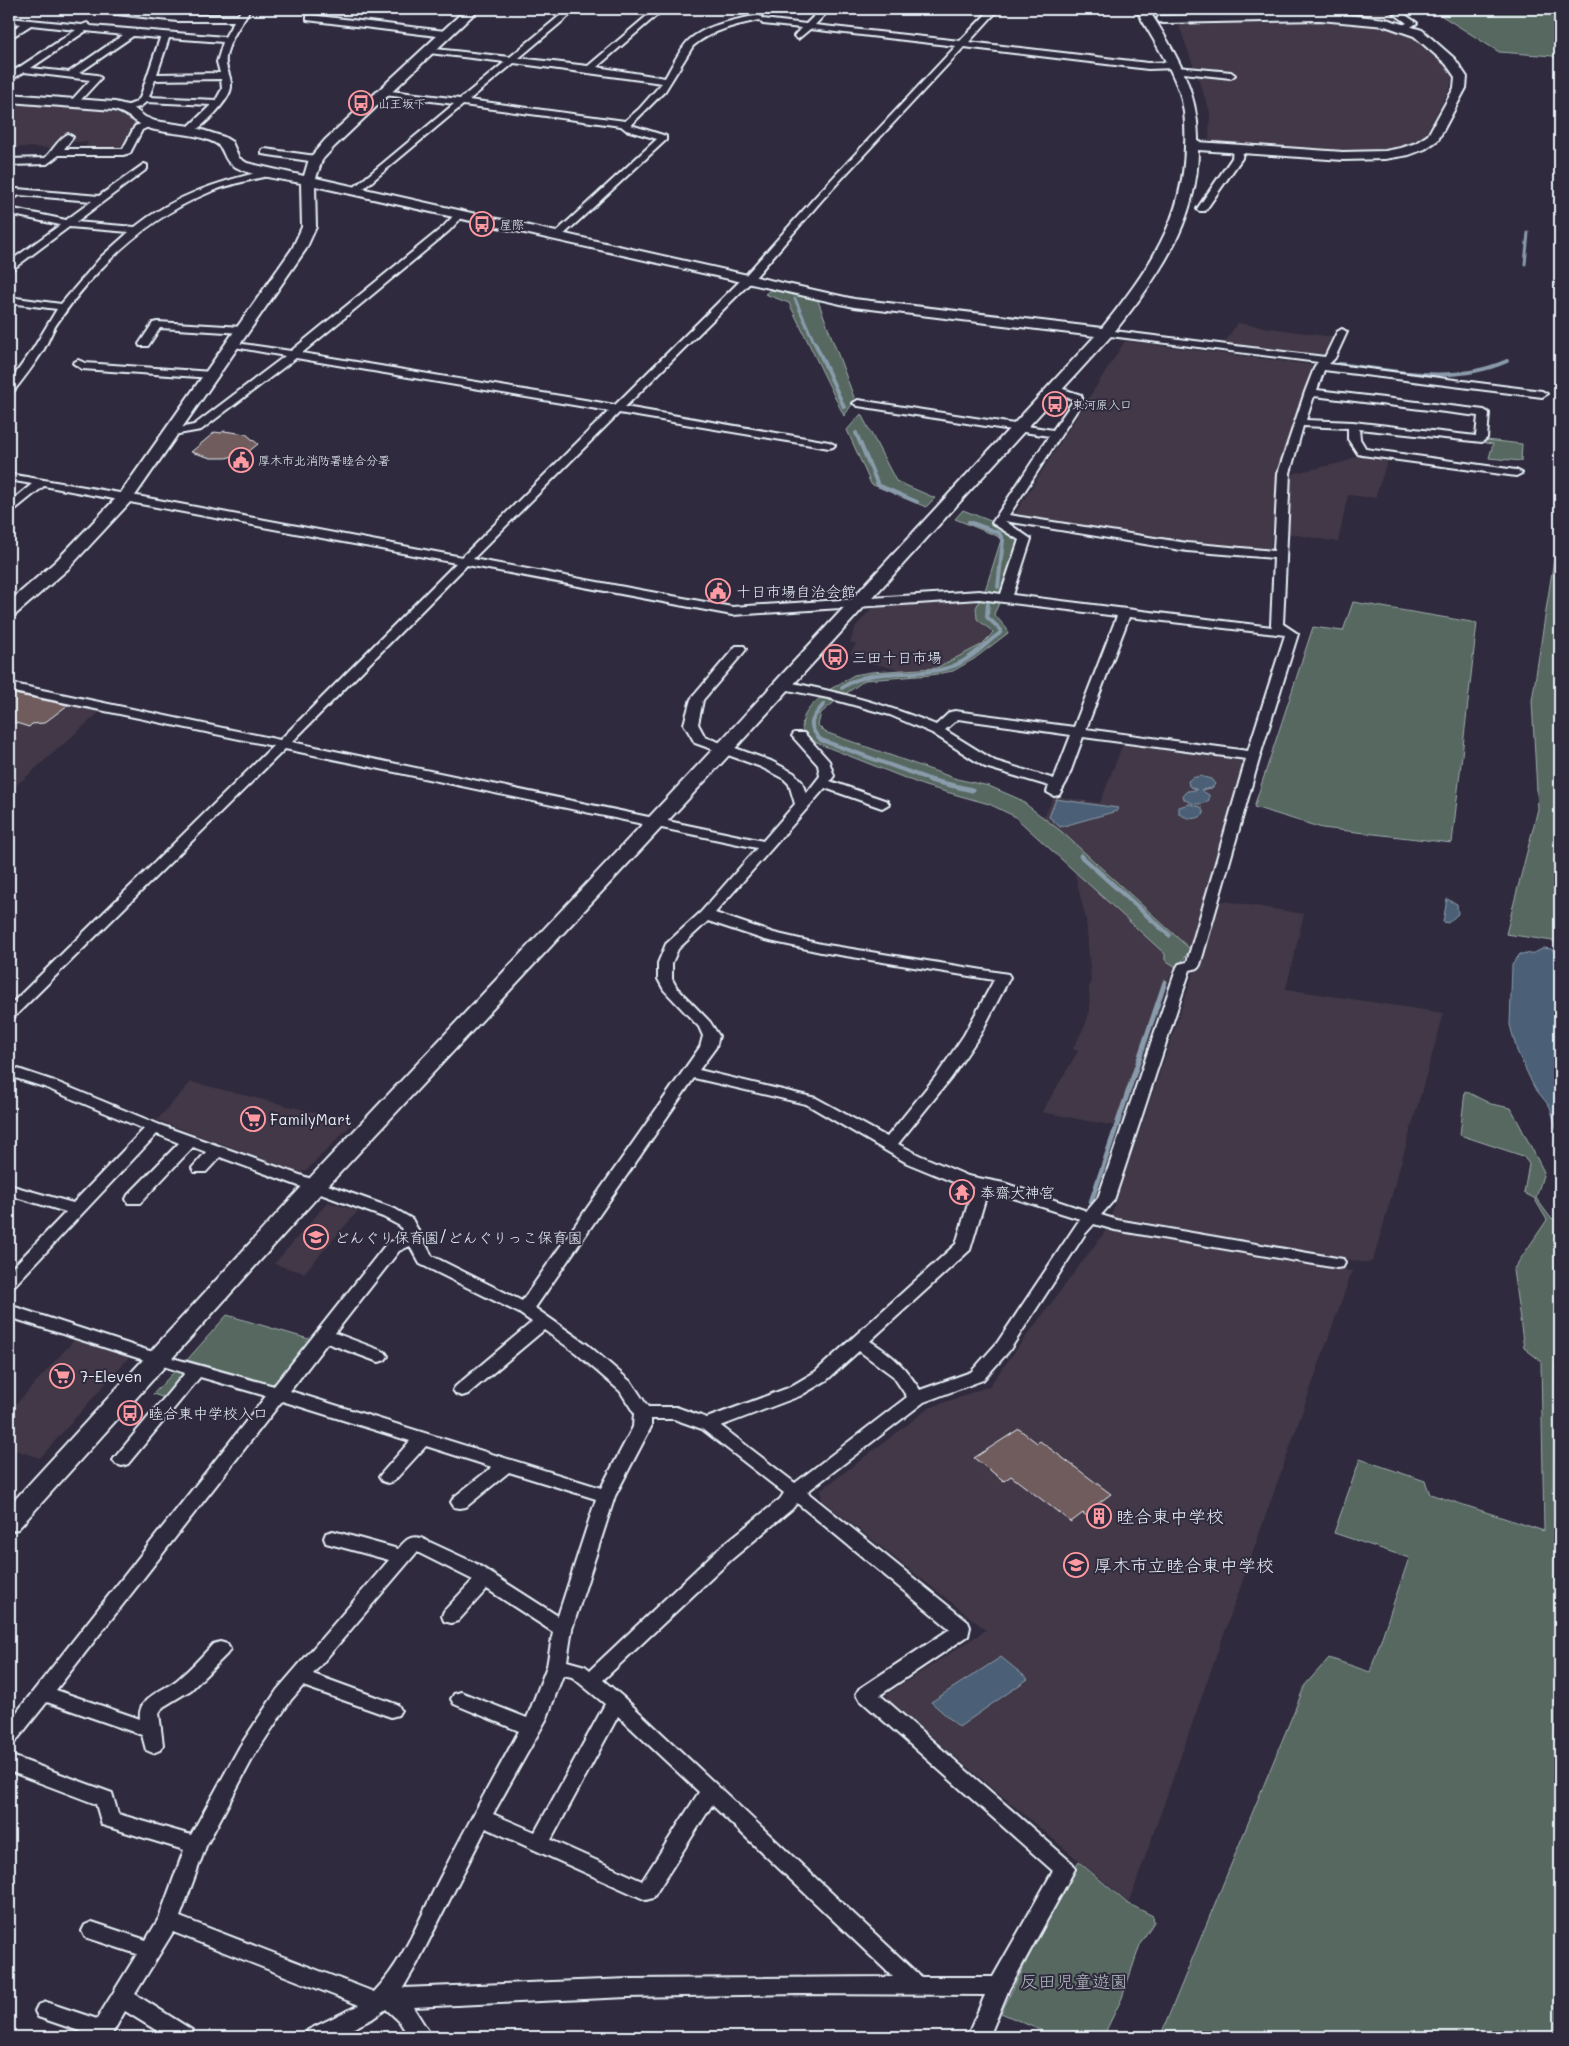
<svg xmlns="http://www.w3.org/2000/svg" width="1569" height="2046" font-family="Mali,'Klee One',sans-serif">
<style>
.built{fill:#423947}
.green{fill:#566861;stroke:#9facac}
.water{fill:#4c6177;stroke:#8a9bab}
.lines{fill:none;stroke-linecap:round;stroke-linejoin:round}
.stream-far2{stroke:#8a9bab;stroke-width:3}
.stream-far1{stroke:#8a9bab;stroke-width:4}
.stream{stroke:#8a9bab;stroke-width:5}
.building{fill:#6f5c5d;stroke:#e8f1f8}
.street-casing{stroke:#e8f1f8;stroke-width:4}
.secondary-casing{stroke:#e8f1f8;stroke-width:4}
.street{fill:#2f2a3d;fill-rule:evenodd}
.secondary{fill:#2f2a3d;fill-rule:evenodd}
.labels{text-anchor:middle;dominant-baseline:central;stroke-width:4;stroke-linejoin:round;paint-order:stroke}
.far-poi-label{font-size:12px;fill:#e8f1f8;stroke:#2f2a3d;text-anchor:start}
.poi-label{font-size:15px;fill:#e8f1f8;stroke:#2f2a3d;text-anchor:start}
.near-poi-label{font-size:18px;fill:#e8f1f8;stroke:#2f2a3d;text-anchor:start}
.near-park-label{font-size:18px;fill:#aebabc;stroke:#2f2a3d}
</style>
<rect width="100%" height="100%" fill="#2f2a3d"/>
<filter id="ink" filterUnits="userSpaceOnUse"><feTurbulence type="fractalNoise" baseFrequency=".02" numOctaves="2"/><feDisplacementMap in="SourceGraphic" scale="10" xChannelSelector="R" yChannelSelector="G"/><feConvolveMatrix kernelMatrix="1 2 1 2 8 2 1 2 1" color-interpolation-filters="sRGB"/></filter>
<g filter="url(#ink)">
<g class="built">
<path d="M1173 9H1386L1406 22 1395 29 1414 36 1447 68 1452 78 1450 88 1425 135 1414 142 1395 148 1344 151 1217 142 1209 139 1210 112Z"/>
<path d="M9 100 121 110 136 125 126 150 83 151 88 142H67L57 148 18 147 15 152H9Z"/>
<path d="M1237 323 1333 337 1325 356 1224 344Z"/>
<path d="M1125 341 1312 365 1278 473 1270 552 1169 542 1017 519 1014 515Z"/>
<path d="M1361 454 1389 457 1375 498 1348 495 1338 542 1285 533 1291 474 1344 462Z"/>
<path d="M980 598 975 609 976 618 991 632 989 636 980 645 936 667 901 670 870 663 850 653 856 644 850 642 856 626 874 606Z"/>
<path d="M9 690 102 710 9 792Z"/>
<path d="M1124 741 1241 757 1246 760 1188 953 1172 972 1114 1126 1042 1112 1078 1051 1073 1049 1085 1025 1090 1009 1089 989 1091 982 1086 920 1075 874 1078 860 1028 815H1045L1054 796 1100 803Z"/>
<path d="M1224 901 1304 914 1286 989 1444 1013 1373 1261 1368 1263 1115 1219 1111 1216 1217 904Z"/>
<path d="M191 1082 345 1120 353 1123 306 1171 298 1172 157 1120Z"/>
<path d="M328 1202 358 1211 304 1273 274 1264Z"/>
<path d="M1107 1229 1352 1271 1129 1903 888 1700 887 1694 986 1630 822 1500 821 1490 929 1408 989 1386Z"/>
<path d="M75 1339 130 1356 40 1458 9 1448V1412Z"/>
</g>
<g class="green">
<path d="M1431 9H1557L1560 11V66L1553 56 1499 52Z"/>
<path d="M773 288 817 298 855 400 844 416 789 303 765 294Z"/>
<path d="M861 414 896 481 935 498 926 507 871 484 847 430Z"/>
<path d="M1486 440 1522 444 1521 461 1489 458 1493 444 1485 443Z"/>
<path d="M963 510 993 522 1018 539 1005 595 984 594 1001 540 997 536 955 519Z"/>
<path d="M1560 520V942L1506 934 1538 809 1532 701Z"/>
<path d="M981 597 1001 599 994 614 1007 629 1008 633 974 659 953 671 931 675 865 680 844 695 829 690 854 675 871 672 936 668 981 645 990 636 993 632 977 619 976 608Z"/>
<path d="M1353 602 1477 623 1452 843 1322 828 1254 807 1313 627 1343 631Z"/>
<path d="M823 695 838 699 821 713 818 725 825 732 957 779 989 786 1019 799 1062 832 1190 949 1178 968 1165 960V954L1014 816 989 804 925 786 817 743 803 733C799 715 811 706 823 695Z"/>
<path d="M1465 1091 1491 1104 1511 1108 1544 1172 1536 1198 1550 1217 1560 1223V1352L1554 1370 1553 1483 1557 1582 1560 1584V2037H1160L1305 1685 1329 1658 1370 1672 1409 1558 1334 1533 1360 1459 1425 1481 1430 1494 1544 1531 1541 1361 1524 1348 1513 1270 1547 1220 1534 1198 1524 1193 1529 1164 1523 1156 1460 1135Z"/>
<path d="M227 1315 312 1340 278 1382 271 1384 187 1360Z"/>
<path d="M177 1369 182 1371 184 1376 165 1398 153 1394Z"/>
<path d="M1079 1862 1127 1903 1153 1916 1154 1922 1141 1942 1122 1998 1103 2037H1056L1001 2013 1062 1889Z"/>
</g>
<g class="water">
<path d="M1200 776 1211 779 1215 784 1212 788 1201 790 1209 795V800C1202 806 1192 805 1184 799L1183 795 1187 791 1197 790 1189 786 1188 781 1192 778Z"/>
<path d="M1056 799 1118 808 1117 811 1060 827 1049 817Z"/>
<path d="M1189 804 1201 807 1204 814C1197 821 1187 819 1179 814V807Z"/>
<path d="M1447 899 1457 904 1458 914 1448 923 1443 922Z"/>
<path d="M1544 948 1551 949 1560 956V1141L1550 1107 1534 1087 1517 1051 1510 1025 1512 965 1520 954 1534 953Z"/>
<path d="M1001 1657 1028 1679 959 1727 931 1702Z"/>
</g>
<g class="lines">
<g class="stream-far2">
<path d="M1525 264 1528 233"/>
<path d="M795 299 815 344"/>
</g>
<g class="stream-far1">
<path d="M815 343 844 407"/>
<path d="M1339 364C1395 371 1453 385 1507 361"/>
<path d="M856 433 878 485 917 502"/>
<path d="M969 522 999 533 1003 540 998 587"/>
<path d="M842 688C875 664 916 680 953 666 970 660 985 644 1000 633L1001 630 987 617 988 601"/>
<path d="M824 704C811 719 806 725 821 740L934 781"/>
</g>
<g class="stream">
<path d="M929 780 972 790"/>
<path d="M1081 856 1169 935"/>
<path d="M1091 1202 1165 982"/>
</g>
</g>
<g class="building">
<path d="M224 431 246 434 258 444 248 452 226 458H211L191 452 215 432 221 433Z"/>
<path d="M9 693 68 705 44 723 32 724 29 727 13 722 9 719Z"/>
<path d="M1019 1429 1037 1443 1040 1441 1111 1494 1096 1505 1107 1513 1094 1522 1083 1513 1071 1522 1011 1476 1004 1481 974 1458Z"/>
</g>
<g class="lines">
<defs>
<g id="street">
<path d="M87 9H113L177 15H238L242 9H250C241 25 229 39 226 57 224 68 232 76 231 87 230 100 202 129 190 133L185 130 187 128 211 105 146 102 140 107 123 111V107L134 103 140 98 160 38 133 36 79 73 97 75 101 78 77 104H71L70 102 90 80 24 72 9 81V74L76 30 31 25 9 39V32L21 24 9 22V18L82 25 87 23 91 26 225 37 234 21H177L91 11ZM86 31 123 35 69 72 31 68ZM169 38 223 42 217 62 220 73 157 74ZM221 79 222 89 216 100 149 97 155 80Z"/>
<path d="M335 9H348L349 10C346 14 339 13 335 12Z"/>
<path d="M568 9H577L519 58 588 66 655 9H664L597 67 665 78C672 66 679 51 688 41 706 24 736 20 759 15L763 19 806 24 821 9H830L815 25 960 41 991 9H999L969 42 1148 63 1175 62 1179 65 1175 68 1148 69 964 47 822 200 752 281 625 407 829 442 835 445 833 447 829 448 619 413 473 559 732 607 979 591 1001 594 1019 540 992 523 1049 436 858 406 853 403 858 400 1053 430 1073 401 1072 399 1050 391 1049 389 1054 386 1081 395 1083 401 1009 515 1187 543 1274 551 1278 473 1305 392 1315 366 1318 362 1102 335 1101 333 1102 331 1106 330 1325 357 1337 332 1342 329 1347 332 1335 358 1329 364 1542 391 1547 394 1542 397 1324 370 1317 390 1484 410 1489 413 1487 438 1482 442 1359 429 1360 439 1366 449 1516 470 1522 473 1516 476 1362 455 1358 454 1348 439V428L1303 426 1290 473 1283 624 1298 634 1260 756 1200 965 1198 968 1190 970 1114 1200 1101 1215 1117 1220 1337 1258 1343 1259 1345 1263 1343 1267 1337 1268 1115 1230 1094 1224 1085 1234 1009 1351 983 1380 924 1402 807 1492 968 1622 970 1627 968 1636 880 1695 1072 1863 1075 1869 1009 1989 989 2037H967L985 1995 798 1994 628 1997 413 2007 432 2037H409L399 2021 386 2009 372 2019 336 2037H305L308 2030 359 2005 173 1932 135 1994 192 2030 195 2037H167L125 2011 111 2036 87 2037 88 2034 38 2017 35 2011 38 2005 46 2002 97 2019 137 1954 85 1937 82 1931 85 1925 92 1922 146 1940 159 1918 184 1850 102 1825 96 1804 9 1771V1755L112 1793 118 1814 191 1835 240 1746 277 1690 389 1560 326 1543 324 1538 326 1533 333 1531 398 1549C405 1541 409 1535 421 1538L475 1563 558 1616 596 1499 509 1472 466 1507 460 1508 454 1507 451 1502 454 1497 492 1467 426 1446 394 1481 388 1483 382 1481 379 1477 382 1473 410 1441 282 1401 56 1690 140 1719C137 1697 163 1691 177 1680 190 1669 202 1656 213 1644L220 1642 227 1644 230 1649 227 1654 191 1690 163 1707 159 1713 163 1745 160 1750 153 1753 146 1750 142 1735 47 1702 16 1741 9 1744V1722L266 1396 200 1377 128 1464 122 1466 116 1464 113 1460 116 1456 185 1373 9 1317V1305L165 1356 274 1386 387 1243 405 1236 400 1226 383 1217 220 1157 206 1172H194L192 1168 206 1152 193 1147 140 1203H128L126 1199 128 1195 179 1143 157 1134 15 1285 9 1286V1271L66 1212 9 1195V1185L73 1203 144 1129 44 1087 9 1076V1066L54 1081 160 1125 395 1209 412 1219 432 1256 522 1301 700 1047 703 1036 699 1027 664 990 658 979V963L666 944 701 912 757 848 285 749 14 1017 9 1018V1006L273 746 9 691V683L280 740 456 563 44 486 13 511 9 512V503L32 484 9 480V474L137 496 462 557 609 411 296 358 201 430 173 435 167 432 169 430 194 425 285 356 229 346 228 344 229 342 291 351 443 227 456 213 459 212 464 215 449 231 302 353 615 405 744 277 816 196 956 46 810 29 798 39 794 36 801 28 763 24 759 20C736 25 712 30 693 46L665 91 631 125 666 136V140L560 238H554V234L657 139 626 130 621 126 463 105 358 193H352V189L454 104 385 95 381 92 382 90 460 99 505 62 429 53 425 50 426 48 510 57ZM514 63 662 83 639 109 625 121 469 100ZM1314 396 1478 416 1476 436 1353 422 1306 420ZM1005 521 1187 551 1274 558 1271 625 1272 627 1013 595 1031 539ZM467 565 732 615 979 599 1117 616 1074 727 955 711 950 712 936 725C886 704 835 691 783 681L777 685 778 688 828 698 890 715 932 733 985 767 1049 786 1047 792 1054 796 1059 795 1067 781 1083 737 1246 759 1187 962 1179 964 1177 967 1098 1198 1087 1211 1004 1183 968 1176 919 1155 898 1144 951 1078 980 1035 1010 977 1008 974 821 944 774 933 715 913 825 788 882 808 889 804 887 801 830 781 834 776 829 761 804 733H794L792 736 818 765 820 776 806 794 802 782 794 773 771 761 705 737 698 724 703 700 744 652 746 649 744 646H736L691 699 684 724 695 743 761 767 784 779 789 784 795 804 763 841 292 742ZM1129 617 1285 635 1248 751 1086 729ZM958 719 1071 735 1054 779 995 761 945 730ZM708 921 765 940 821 952 994 980 964 1035 937 1075 887 1137 816 1098 699 1070 716 1047 719 1036 710 1022 677 988 672 979V963L678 949ZM694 1078 806 1104 907 1163 958 1184 973 1187 956 1244 815 1372 788 1388 707 1418 676 1407H648L632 1383 588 1345 535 1308ZM988 1190 1080 1219 997 1343 971 1372 920 1390C905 1367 894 1356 870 1341L970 1250ZM410 1246 420 1264 519 1313 532 1322 456 1386 453 1390 456 1394 462 1396 468 1394 544 1330 576 1353 620 1391 634 1413 633 1427 601 1488 290 1391 327 1343 373 1360 379 1362 385 1360 388 1356 385 1352 335 1333 399 1251ZM859 1351 893 1376 907 1397 795 1483 721 1426 800 1396 827 1380ZM651 1419H674L702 1429 784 1493 780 1499 718 1549 590 1670 585 1666 567 1661 572 1629 615 1496 651 1427ZM797 1503 950 1629 859 1689 856 1694 859 1699 1053 1871 993 1977H921L623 1697 603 1680 732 1559 792 1509ZM417 1552 473 1580 444 1611 442 1616 444 1621 451 1623 458 1621 487 1589 553 1632 547 1666 527 1718 461 1692 454 1694 451 1699 454 1704 519 1731C492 1780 465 1829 439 1880 420 1917 404 1961 374 1992L180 1917 206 1846 254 1756 291 1700 303 1686 391 1717 398 1715 401 1710 398 1705 313 1674ZM563 1675 572 1677 605 1704 535 1832 493 1814 547 1718ZM618 1716 699 1792 642 1881 551 1840ZM712 1805 893 1977 628 1979 403 1988 417 1964 486 1828 646 1900 653 1898Z"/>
<path d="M1388 9H1397L1417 23 1406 30H1400V26L1407 23Z"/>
<path d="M310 15 445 31 449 34 445 37 307 20V16Z"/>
<path d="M1177 67 1231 72 1235 75 1231 78 1174 72 1173 70Z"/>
<path d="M150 121 155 124 142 130 130 153 123 155H59L47 164 9 165V159L45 158C52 152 59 138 68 134L73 137 64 149H123L135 126Z"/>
<path d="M1238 145 1243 148 1242 158 1205 211H1199L1197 209 1232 158 1233 148Z"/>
<path d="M265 149 316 156 321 159 316 162 262 154V150Z"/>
<path d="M144 164 147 165V169L76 222 135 227C175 195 220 181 269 170L274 173 272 175C251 180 230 184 210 192 147 218 96 267 58 322 52 330 49 340 44 349 35 364 24 378 13 392L9 393V383L33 349 57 309 9 303V297L61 304 101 257 129 232 69 227 13 269 9 270V262L60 225 9 214V208L66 220 92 201 19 195 9 202V194L17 189 99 196Z"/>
<path d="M157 322 243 327 248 330 243 333 160 328 148 346H140L139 344 153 323Z"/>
<path d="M78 360 85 363 212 372 217 375 212 378 82 369 73 363Z"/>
</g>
<path id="secondary" d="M466 9H479L335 146 322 160 316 178 854 299 1102 328C1147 271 1184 221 1185 146 1186 128 1185 110 1180 93 1169 62 1151 37 1136 9H1148C1175 51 1199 91 1198 142L1343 152 1385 151 1401 148 1416 143 1428 135 1454 88 1455 77 1446 64 1414 36 1385 26 1320 20 1163 23 1159 22 1157 19 1159 16 1320 12 1386 19 1422 30 1455 59 1467 77 1466 88 1438 140 1425 149 1409 155 1385 159 1343 160 1198 150C1198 224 1155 281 1111 336L730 754 323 1191 18 1529 9 1531V1506L307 1181 716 746 1095 336 854 307 315 186 316 227 306 249 132 500 68 569 15 615 9 616V602L56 561 120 494 292 249 302 227 301 183C281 179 247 176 231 164 223 159 225 148 215 143 194 132 170 135 148 128 135 123 128 113 114 110L9 102V94L115 102 131 106 145 117 155 121 190 126 224 137 232 142 239 158 247 163 304 176 309 159 325 140Z"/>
</defs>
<use href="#street" class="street-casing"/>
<use href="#secondary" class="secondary-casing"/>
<use href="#street" class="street"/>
<use href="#secondary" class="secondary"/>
</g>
</g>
<defs>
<symbol id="bus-ring" viewBox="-11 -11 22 22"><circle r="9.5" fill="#2f2a3d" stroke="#ff9aa2" stroke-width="1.5"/><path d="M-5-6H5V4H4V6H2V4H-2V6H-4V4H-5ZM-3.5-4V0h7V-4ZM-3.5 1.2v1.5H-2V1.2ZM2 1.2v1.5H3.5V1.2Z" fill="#ff9aa2"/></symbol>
<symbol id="civic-ring" viewBox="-11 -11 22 22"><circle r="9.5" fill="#2f2a3d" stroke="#ff9aa2" stroke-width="1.5"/><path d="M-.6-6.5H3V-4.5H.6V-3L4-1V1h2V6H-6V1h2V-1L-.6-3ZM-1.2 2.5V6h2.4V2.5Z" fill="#ff9aa2"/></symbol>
<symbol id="supermarket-ring" viewBox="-11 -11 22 22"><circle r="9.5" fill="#2f2a3d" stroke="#ff9aa2" stroke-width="1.5"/><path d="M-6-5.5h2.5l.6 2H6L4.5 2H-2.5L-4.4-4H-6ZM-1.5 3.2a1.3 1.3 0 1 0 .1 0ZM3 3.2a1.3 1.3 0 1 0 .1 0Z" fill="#ff9aa2"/></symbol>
<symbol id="temple-ring" viewBox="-11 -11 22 22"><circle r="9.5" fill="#2f2a3d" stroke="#ff9aa2" stroke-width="1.5"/><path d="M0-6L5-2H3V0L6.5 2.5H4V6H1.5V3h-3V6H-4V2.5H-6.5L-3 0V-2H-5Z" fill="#ff9aa2"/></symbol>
<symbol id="school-ring" viewBox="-11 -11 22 22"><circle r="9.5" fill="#2f2a3d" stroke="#ff9aa2" stroke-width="1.5"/><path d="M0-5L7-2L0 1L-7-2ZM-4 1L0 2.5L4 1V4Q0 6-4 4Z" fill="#ff9aa2"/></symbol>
<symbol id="building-ring" viewBox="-11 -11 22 22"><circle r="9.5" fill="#2f2a3d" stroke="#ff9aa2" stroke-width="1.5"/><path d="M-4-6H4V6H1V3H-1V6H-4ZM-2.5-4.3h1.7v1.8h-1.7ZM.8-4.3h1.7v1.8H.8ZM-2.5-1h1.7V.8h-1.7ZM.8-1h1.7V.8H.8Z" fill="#ff9aa2"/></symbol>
</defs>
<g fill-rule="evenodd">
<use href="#bus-ring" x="347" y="89" width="28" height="28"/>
<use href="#bus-ring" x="468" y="210" width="28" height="28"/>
<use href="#bus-ring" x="1041" y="390" width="28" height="28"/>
<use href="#civic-ring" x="227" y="446" width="28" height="28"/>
<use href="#civic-ring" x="704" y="577" width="28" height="28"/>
<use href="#bus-ring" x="821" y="643" width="28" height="28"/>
<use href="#supermarket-ring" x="239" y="1105" width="28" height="28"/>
<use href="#temple-ring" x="948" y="1178" width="28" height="28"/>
<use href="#school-ring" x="302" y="1223" width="28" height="28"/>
<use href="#supermarket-ring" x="48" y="1362" width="28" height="28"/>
<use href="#bus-ring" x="116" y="1399" width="28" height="28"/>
<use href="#building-ring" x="1085" y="1502" width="28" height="28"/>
<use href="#school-ring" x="1062" y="1551" width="28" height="28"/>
</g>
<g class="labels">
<g class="far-poi-label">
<text x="378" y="103">山王坂下</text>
<text x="500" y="224">屋際</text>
<text x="1072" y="404">東河原入口</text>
<text x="258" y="460">厚木市北消防署睦合分署</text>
</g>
<g class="poi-label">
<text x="736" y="591">十日市場自治会館</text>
<text x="852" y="657">三田十日市場</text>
<text x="270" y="1119">FamilyMart</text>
<text x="980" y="1192">奉齋大神宮</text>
<text x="334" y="1237">どんぐり保育園/どんぐりっこ保育園</text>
<text x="80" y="1376">7-Eleven</text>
<text x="148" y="1413">睦合東中学校入口</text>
</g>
<g class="near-poi-label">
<text x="1116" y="1516">睦合東中学校</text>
<text x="1094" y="1565">厚木市立睦合東中学校</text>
</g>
<g class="near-park-label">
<text x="1074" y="1981">反田児童遊園</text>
</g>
</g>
<rect width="1569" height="2046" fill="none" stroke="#2f2a3d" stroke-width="30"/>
<rect x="15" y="15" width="1539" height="2016" fill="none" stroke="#e8f1f8" stroke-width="2" filter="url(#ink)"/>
</svg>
